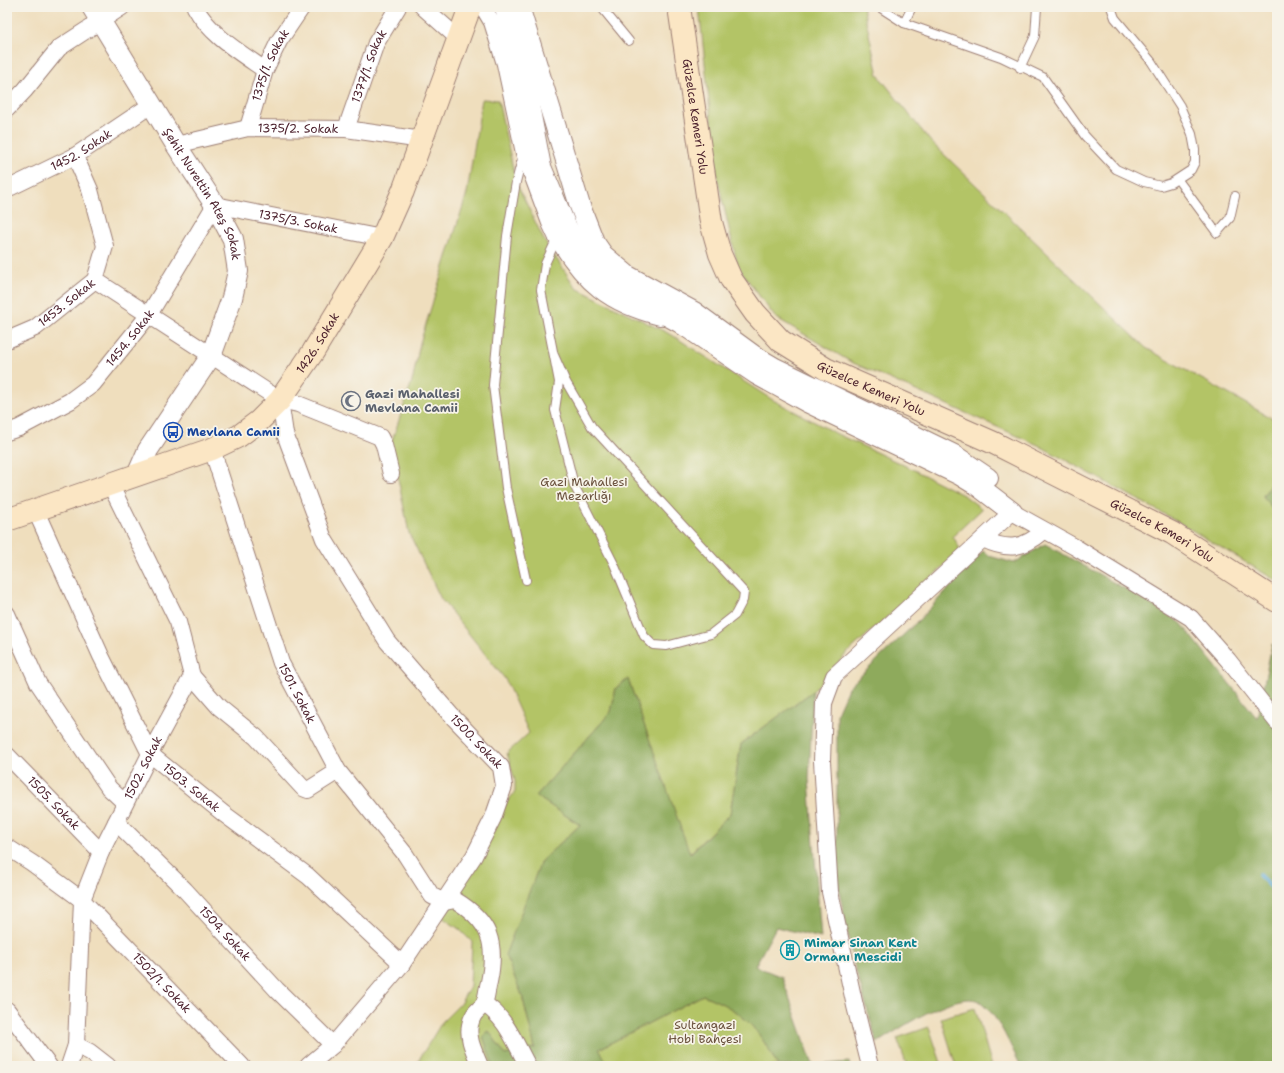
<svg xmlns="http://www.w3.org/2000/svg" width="1284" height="1073" font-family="'Shantell Sans',sans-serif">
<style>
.green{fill:#b3c466;stroke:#7e7248}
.forest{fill:#8eaa5b;stroke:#6c6443}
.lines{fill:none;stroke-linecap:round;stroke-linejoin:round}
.stream{stroke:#61aad9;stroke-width:4}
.service-casing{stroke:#9c7e74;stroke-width:10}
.minor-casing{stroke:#9c7e74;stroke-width:18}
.tertiary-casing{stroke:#9c7e74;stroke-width:22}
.secondary-casing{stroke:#9c7e74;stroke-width:24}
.service{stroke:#fff;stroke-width:8}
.minor{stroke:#fff;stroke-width:16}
.tertiary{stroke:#fff;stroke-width:20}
.secondary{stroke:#fbe6c4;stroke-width:22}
.labels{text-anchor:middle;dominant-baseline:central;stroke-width:3.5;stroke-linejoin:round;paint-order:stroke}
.street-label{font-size:12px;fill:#4a1f2b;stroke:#f7f3e8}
.worship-label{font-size:12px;font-weight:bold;fill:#5b616d;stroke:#f7f3e8;text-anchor:start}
.transit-label{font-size:12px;font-weight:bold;fill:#164399;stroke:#f7f3e8;text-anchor:start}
.park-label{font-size:12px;fill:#6a513d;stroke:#f7f3e8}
.culture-label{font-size:12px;font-weight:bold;fill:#0d838f;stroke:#f7f3e8;text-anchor:start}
</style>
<rect width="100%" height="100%" fill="#f7f3e8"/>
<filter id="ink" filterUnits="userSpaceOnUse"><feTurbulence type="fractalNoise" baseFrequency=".025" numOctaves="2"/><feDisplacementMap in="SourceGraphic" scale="8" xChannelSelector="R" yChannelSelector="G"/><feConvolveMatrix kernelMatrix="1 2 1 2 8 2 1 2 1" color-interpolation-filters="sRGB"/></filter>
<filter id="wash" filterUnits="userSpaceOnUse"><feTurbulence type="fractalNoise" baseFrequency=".012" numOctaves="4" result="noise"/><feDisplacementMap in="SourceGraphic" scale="16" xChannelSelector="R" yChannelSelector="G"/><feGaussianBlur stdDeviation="0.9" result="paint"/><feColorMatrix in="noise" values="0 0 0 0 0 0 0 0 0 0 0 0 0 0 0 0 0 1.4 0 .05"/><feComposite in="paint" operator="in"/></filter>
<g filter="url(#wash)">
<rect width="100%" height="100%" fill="#efdebd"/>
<g class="green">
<path d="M699 7H863L878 75 931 142 1146 348 1277 421V475L1263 496 1277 516V581L1175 520 1038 445 851 362 775 317 738 267 717 177Z"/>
<path d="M482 99 498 100 516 182 544 240 576 288 672 335 771 399 839 435 910 468 965 496 982 509 953 536 961 551 848 652 813 691 741 744 730 814 689 854 628 679 616 688 611 712 536 796 580 825 541 861 506 955 522 995 535 1048 505 1055 489 1031 483 1036 493 1066H415L442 1022 460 1004 470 986 472 942 459 929 442 917 455 900 507 802 515 792V781L507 753 529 733 505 679 441 599 409 533 391 444 413 378 420 343 467 193Z"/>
<path d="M703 995C745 1012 757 1027 778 1066H609L599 1049Z"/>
<path d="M975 1008 992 1066H956L941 1018Z"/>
<path d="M929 1027 942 1066H907L897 1038Z"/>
</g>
<g class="forest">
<path d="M1277 475V516L1263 496Z"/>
<path d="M1045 544 1129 591 1181 623 1257 718 1272 644 1277 648V1066H1021C1010 1046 1000 1019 983 1004 963 984 896 1031 877 1043L852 957 837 879V713L848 688 919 620 983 551 989 556 1014 563Z"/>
<path d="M628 679 690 854 730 814 741 744 813 691 809 779 821 938 776 927 755 966 782 977 813 1065 849 1062 850 1066H778C757 1027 745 1012 703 995L599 1049 609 1066H493L483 1036 489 1031 505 1055 535 1048 522 995 505 955 541 861 580 825 536 796 611 712 616 688Z"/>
</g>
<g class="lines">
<path class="stream" d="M1259 875 1277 893"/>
</g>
</g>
<g filter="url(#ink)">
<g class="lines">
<defs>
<g id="service">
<path d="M601 7 629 41"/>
<path d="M879 7 904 23 1001 57 1043 77 1085 136 1116 169 1144 182 1161 186 1171 183 1191 170 1195 162V150L1192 134 1180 106 1151 61 1115 18 1111 7"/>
<path d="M904 23 912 7"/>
<path d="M1020 68 1035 36 1037 7"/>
<path d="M523 155 516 182 507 236 493 385 506 488 526 580"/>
<path d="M1178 180 1217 233 1230 218 1235 196"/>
<path d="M554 355 566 382 592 427 744 592 743 600 735 615 711 634 666 646 653 645 644 636 614 564 574 485 555 410 559 382 541 290 545 264 557 238"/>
</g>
<g id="minor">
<path d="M195 7C210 35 239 52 265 70"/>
<path d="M423 7 459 39"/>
<path d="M483 7 492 22 505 64 524 153 550 223 557 238 565 224"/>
<path d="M7 109 25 90 59 48 122 7"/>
<path id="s1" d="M248 128 265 70 279 41 302 7"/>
<path id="s2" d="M346 129 376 43 398 7"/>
<path id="s3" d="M176 145 248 128 346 129 422 140"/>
<path id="s4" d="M7 189 75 156 151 105"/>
<path d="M557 238C584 283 608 304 660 317"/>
<path d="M95 280 280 400 298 404 380 437 384 445 391 474"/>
<path id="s5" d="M7 340 35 328 95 280 105 246 90 190 75 156"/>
<path id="s6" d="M280 400 285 434 324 539 387 641 450 714 501 767 504 786 493 818 474 856 402 964 333 1045 308 1066"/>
<path id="s7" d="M7 432 19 428 70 401 93 384 148 316 215 205 382 238"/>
<path id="s8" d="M212 449 281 663 338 771 405 854 432 896 445 902 455 900C490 921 497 943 489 982 487 988 487 997 484 1003 480 1011 473 1010 470 1025 467 1039 475 1053 480 1066"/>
<path id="s9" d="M35 509 101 656 150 754 224 814 308 876 402 964"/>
<path d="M983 539C1008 551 1023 549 1044 531"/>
<path d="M7 614 38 683 109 788 125 803"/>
<path d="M192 676 219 707 256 737 303 788 308 790 338 771"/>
<path id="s10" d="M7 755 101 852"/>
<path id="s11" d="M116 822 185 890 277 990 333 1045"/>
<path id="s12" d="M7 847 32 863 82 900 242 1066"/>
<path d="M484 1004C506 1017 516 1045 528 1066"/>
<path d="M7 1010 49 1066"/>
<path d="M76 1045 90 1052 108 1066"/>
<path id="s13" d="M69 1066 76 1045 82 900 101 852 156 742 192 676 178 622 110 484"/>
<path d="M870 1066 855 1006 830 892 822 761 824 703 834 676 1012 512 1075 547 1191 618 1228 660 1277 722"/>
</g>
<g id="tertiary">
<path id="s14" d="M92 7 176 145 215 205 233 239 238 271 232 298 211 356 148 450 138 473"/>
<path d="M505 7 525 85 541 167 565 224 588 264 605 282 679 322 756 374 807 402 960 475 978 486 1012 512"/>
<path d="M520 10 580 206 594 242 603 255 628 276 694 312 753 355 775 368 954 455 988 478"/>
</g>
<g id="secondary">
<path id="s15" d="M679 7 711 222 720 254 731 279 755 313 781 341 826 369 994 443 1172 533 1277 601"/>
<path id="s16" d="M7 520 212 449 239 436 259 421 280 400 313 352 382 238 403 191 470 7"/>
</g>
</defs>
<use href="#service" class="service-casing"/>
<use href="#minor" class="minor-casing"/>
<use href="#tertiary" class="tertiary-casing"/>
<use href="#secondary" class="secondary-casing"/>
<use href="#service" class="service"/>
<use href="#minor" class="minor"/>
<use href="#tertiary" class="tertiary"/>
<use href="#secondary" class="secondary"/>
</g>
</g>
<defs>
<symbol id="mosque-ring" viewBox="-11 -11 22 22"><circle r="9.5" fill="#f7f3e8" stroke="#6b7280" stroke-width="1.5"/><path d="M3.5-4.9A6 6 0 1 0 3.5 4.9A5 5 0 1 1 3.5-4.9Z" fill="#6b7280"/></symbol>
<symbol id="bus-ring" viewBox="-11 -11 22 22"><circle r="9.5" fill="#f7f3e8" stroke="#1a4fb4" stroke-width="1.5"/><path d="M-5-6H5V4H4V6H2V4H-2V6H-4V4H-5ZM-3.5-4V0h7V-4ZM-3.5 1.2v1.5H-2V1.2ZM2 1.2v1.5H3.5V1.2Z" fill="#1a4fb4"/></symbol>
<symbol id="building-ring" viewBox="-11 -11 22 22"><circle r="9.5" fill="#f7f3e8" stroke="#0f9aa8" stroke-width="1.5"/><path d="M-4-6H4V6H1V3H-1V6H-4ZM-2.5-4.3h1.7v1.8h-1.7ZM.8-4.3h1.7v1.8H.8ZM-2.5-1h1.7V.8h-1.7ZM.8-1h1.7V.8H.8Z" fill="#0f9aa8"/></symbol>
</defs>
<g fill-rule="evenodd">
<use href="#mosque-ring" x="340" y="390" width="22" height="22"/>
<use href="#bus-ring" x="162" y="421" width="22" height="22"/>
<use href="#building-ring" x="779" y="939" width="22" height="22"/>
</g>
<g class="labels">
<g class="street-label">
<text stroke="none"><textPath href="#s1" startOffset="67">1375/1. Sokak</textPath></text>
<text stroke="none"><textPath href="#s2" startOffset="67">1377/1. Sokak</textPath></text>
<text stroke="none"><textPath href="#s15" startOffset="111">Güzelce Kemeri Yolu</textPath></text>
<text stroke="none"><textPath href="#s3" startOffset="124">1375/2. Sokak</textPath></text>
<text stroke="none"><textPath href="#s4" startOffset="84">1452. Sokak</textPath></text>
<text stroke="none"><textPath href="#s14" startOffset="218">Şehit Nurettin Ateş Sokak</textPath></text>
<text stroke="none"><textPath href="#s7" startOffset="401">1375/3. Sokak</textPath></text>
<text stroke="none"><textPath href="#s5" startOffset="71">1453. Sokak</textPath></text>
<text stroke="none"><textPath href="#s7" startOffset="158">1454. Sokak</textPath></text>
<text stroke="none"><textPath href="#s16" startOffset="370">1426. Sokak</textPath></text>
<text stroke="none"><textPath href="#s15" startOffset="460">Güzelce Kemeri Yolu</textPath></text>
<text stroke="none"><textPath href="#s15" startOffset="784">Güzelce Kemeri Yolu</textPath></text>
<text stroke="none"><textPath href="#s8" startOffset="259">1501. Sokak</textPath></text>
<text stroke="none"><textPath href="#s6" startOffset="401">1500. Sokak</textPath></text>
<text stroke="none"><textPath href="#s13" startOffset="313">1502. Sokak</textPath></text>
<text stroke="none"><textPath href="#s9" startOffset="324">1503. Sokak</textPath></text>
<text stroke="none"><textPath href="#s10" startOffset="67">1505. Sokak</textPath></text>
<text stroke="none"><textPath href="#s11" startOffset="156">1504. Sokak</textPath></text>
<text stroke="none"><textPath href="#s12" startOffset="207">1502/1. Sokak</textPath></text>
</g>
<g class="worship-label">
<text x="365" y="394">Gazi Mahallesi<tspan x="365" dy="14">Mevlana Camii</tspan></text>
</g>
<g class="transit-label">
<text x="187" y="432">Mevlana Camii</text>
</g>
<g class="park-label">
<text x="584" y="482">Gazi Mahallesi<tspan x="584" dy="14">Mezarlığı</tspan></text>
<text x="705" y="1025">Sultangazi<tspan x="705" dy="14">Hobi Bahçesi</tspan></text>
</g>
<g class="culture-label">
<text x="804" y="943">Mimar Sinan Kent<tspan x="804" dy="14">Ormanı Mescidi</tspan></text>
</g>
</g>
<rect width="1284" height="1073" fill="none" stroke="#f7f3e8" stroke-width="24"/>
</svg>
